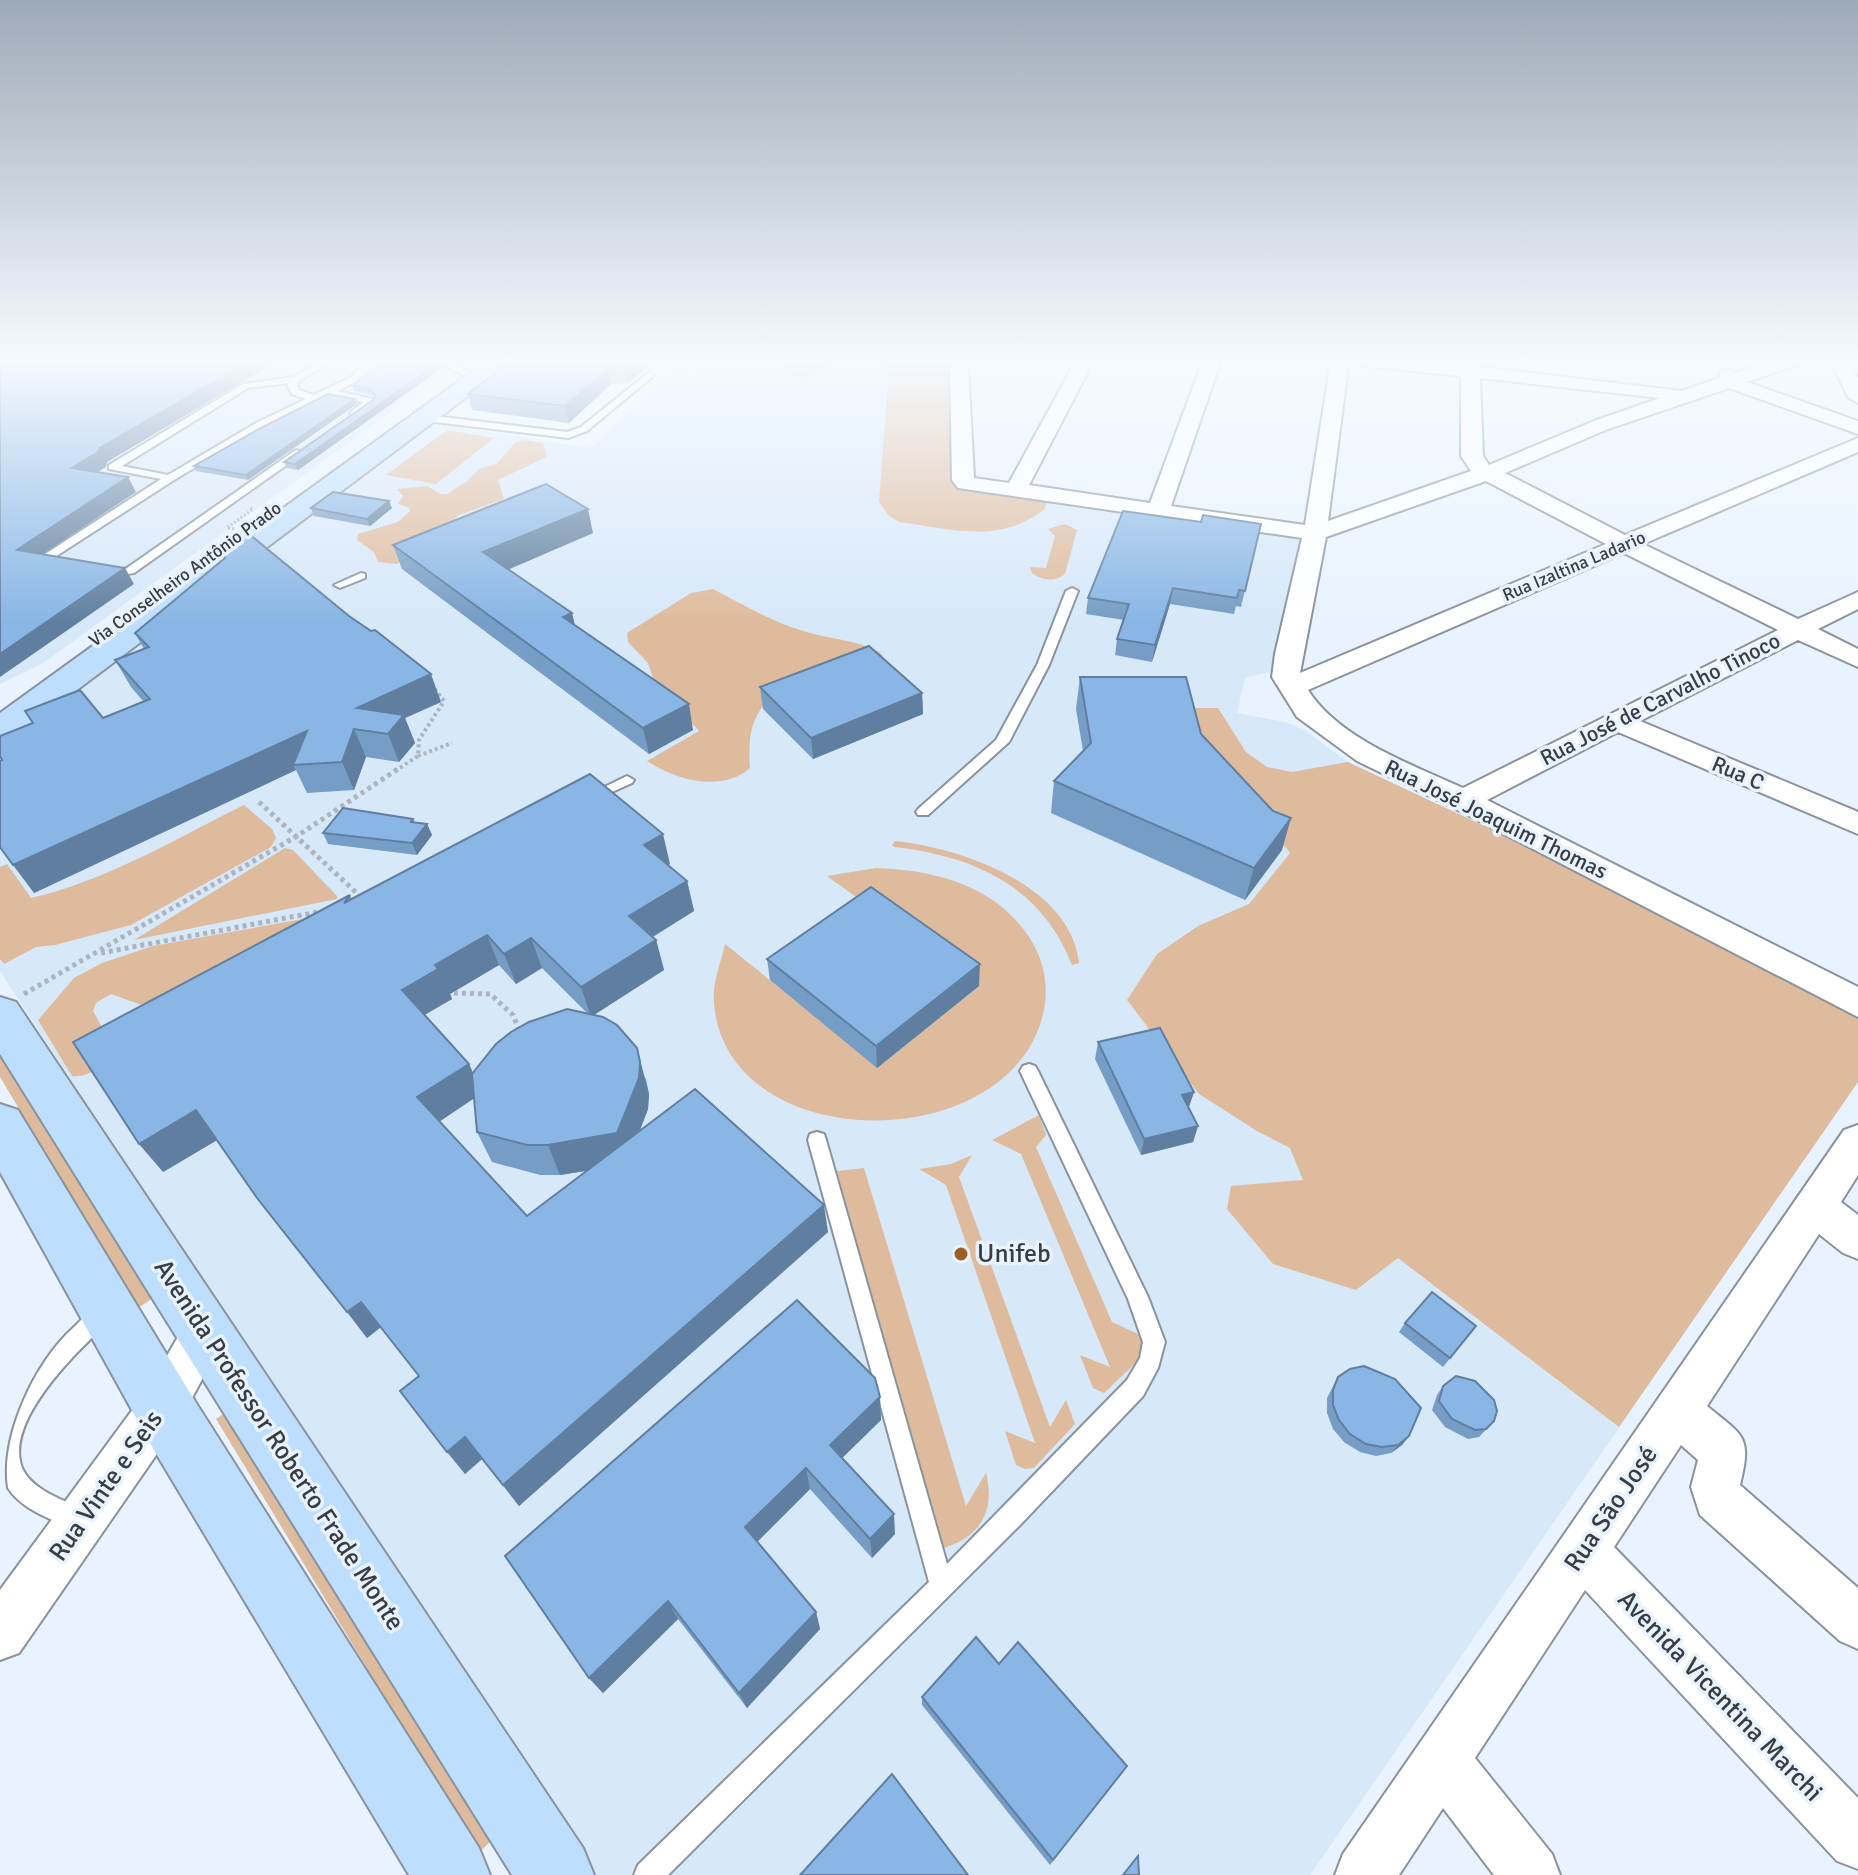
<svg xmlns="http://www.w3.org/2000/svg" width="1858" height="1875" font-family="Signika,sans-serif">
<style>
.built{fill:#d7e8f9}
.green{fill:#dfbb9d}
.lines{fill:none;stroke-linecap:round;stroke-linejoin:round}
.lane-casing{stroke:#89939e;stroke-width:4}
.street-casing{stroke:#89939e;stroke-width:4}
.secondary-casing{stroke:#89939e;stroke-width:4}
.path-far2{stroke:#acb5bf;stroke-width:3;stroke-dasharray:2 2;stroke-linecap:butt}
.path-far1{stroke:#acb5bf;stroke-width:4;stroke-dasharray:3 3;stroke-linecap:butt}
.path{stroke:#acb5bf;stroke-width:5;stroke-dasharray:4 4;stroke-linecap:butt}
.lane{fill:#fff;fill-rule:evenodd}
.street{fill:#fff;fill-rule:evenodd}
.secondary{fill:#bddffd;fill-rule:evenodd}
.wall{fill:#769dc5;fill-rule:evenodd}
.shaded-wall{fill:#607fa0}
.building{fill:#89b6e5;stroke:#607fa0;stroke-width:2}
.poi-dot{fill:#9b5f21;stroke:#e8f3ff;stroke-width:3}
.labels{text-anchor:middle;dominant-baseline:central;stroke-width:7;stroke-linejoin:round;paint-order:stroke}
.far-street-label{font-size:18px;fill:#383d41;stroke:#e8f3ff}
.street-label{font-size:22px;fill:#383d41;stroke:#e8f3ff}
.near-poi-label{font-size:26px;fill:#383d41;stroke:#e8f3ff;text-anchor:start}
.near-street-label{font-size:26px;fill:#383d41;stroke:#e8f3ff}
</style>
<rect width="100%" height="100%" fill="#e8f3ff"/>
<g class="built">
<path d="M390 360 452 368 43 663 0 684V361Z"/>
<path d="M714 360H948L952 364 956 487 1302 539 1273 671 1245 678 1237 713 1285 722 1303 729 1348 762 1376 777 1636 897 1858 1017V1082L1310 1875H587L0 971V750L432 423 592 448 673 371 699 375Z"/>
</g>
<g class="green">
<path d="M789 360H838C822 373 801 388 783 368Z"/>
<path d="M882 360H948L952 364 955 487 1047 501 1045 509C998 545 953 529 899 522L889 516 879 502 888 382Z"/>
<path d="M447 430 494 438 436 484 386 475Z"/>
<path d="M525 440 543 443 547 457 498 480 504 499 459 515 397 564 378 562 374 552 357 540 358 534 398 522 410 511 409 508 398 504 403 496 397 489 427 486 440 494H447L467 481 479 469 496 464 516 442Z"/>
<path d="M1065 524 1077 530 1065 574C1055 582 1042 581 1032 573L1030 567 1046 568 1055 536 1048 529Z"/>
<path d="M713 589C744 605 775 624 810 633 835 640 858 640 881 653L883 657 879 663 802 670 803 675C761 701 746 715 750 768 722 793 675 780 647 761L699 731 655 684 648 663 628 642 627 633 691 593Z"/>
<path d="M1187 708H1218L1246 752 1267 767 1292 772 1348 762 1636 897 1858 1017V1082L1619 1427 1398 1258 1356 1290 1273 1264 1227 1209 1231 1186 1303 1180 1290 1148 1257 1131 1199 1094 1127 1000 1157 954 1198 926 1249 904 1290 853 1286 847 1271 838 1206 766Z"/>
<path d="M244 805 272 829 276 838 271 847 131 925 55 945 36 947 4 964 0 959V867L7 864 31 898C106 881 175 839 244 805Z"/>
<path d="M895 841C961 848 1071 885 1079 963L1072 965C1041 886 976 857 895 847L892 845Z"/>
<path d="M285 848 293 850 337 896V899L134 940Z"/>
<path d="M876 868C934 870 995 885 1029 937 1045 961 1050 990 1042 1018 1004 1158 726 1156 714 1003 712 982 721 963 725 944L878 1067 979 986 827 876Z"/>
<path d="M347 911 147 1007 111 994 96 1003 93 1011 115 1051C106 1065 88 1078 72 1076L38 1020 74 978 102 963 153 946Z"/>
<path d="M0 1047 153 1298 138 1308 0 1077Z"/>
<path d="M1039 1115 1046 1135 1036 1147 1112 1322 1138 1334 1147 1352 1104 1393 1093 1388 1080 1355 1110 1367 1021 1154 992 1140Z"/>
<path d="M972 1155 959 1177 1050 1427 1066 1400 1075 1424 1034 1468 1025 1469 1016 1465 1005 1431 1035 1443 946 1185 919 1169 951 1164Z"/>
<path d="M864 1168 966 1506 986 1473C996 1512 979 1539 940 1549L837 1171Z"/>
<path d="M232 1408 496 1835 479 1853 216 1419Z"/>
</g>
<g class="lines">
<defs>
<g id="lane">
<path d="M324 360H334L299 381 297 385 299 390 314 395 351 377 367 360H376L357 381 337 391 373 399V403L355 416 350 413 363 402 329 395 264 426 174 480 47 562H39V558L161 479 109 469V465L243 384 294 377ZM289 383 287 385 292 394 306 399 258 422 168 475 122 466 248 388Z"/>
<path d="M410 360C431 360 453 357 468 373L464 376 446 366Z"/>
<path d="M649 372 653 375 652 377 587 431 568 438 426 421 421 418 426 415 567 432 581 427Z"/>
<path d="M296 450 305 452 134 573 109 577 103 574 127 568Z"/>
<path d="M361 573 365 574V578L340 588 334 585Z"/>
<path d="M1072 588 1078 591 1049 665 1009 742 928 815H918L916 812 918 809 996 740 1037 665 1066 591Z"/>
<path d="M627 776 634 780 632 783 599 798 592 793Z"/>
<path d="M1029 1064 1035 1066 1038 1071 1148 1297 1165 1342 1158 1368 1143 1396 1020 1525 668 1875H634L638 1865 929 1582 808 1140 810 1134 817 1132 824 1134 826 1140 947 1564 1127 1380 1140 1358 1143 1342 1128 1299 1020 1071 1023 1066Z"/>
<path d="M102 1305 109 1308 112 1315 109 1322C79 1349 1 1423 23 1470 34 1491 64 1500 84 1510L88 1518 84 1526 76 1530C53 1520 22 1510 8 1488 0 1435 36 1361 73 1328 82 1319 91 1310 102 1305Z"/>
</g>
<g id="street">
<path d="M947 360H966L968 363 974 478 1009 483 1076 360H1094L1029 485 1150 503 1203 360H1221L1171 506 1305 525 1331 360H1349L1328 521 1471 471 1461 456V376L1364 366 1355 360H1415L1461 365V360H1479L1480 367 1682 391 1719 378 1721 371 1728 369 1736 373 1774 360H1801L1799 364 1747 382 1858 421V434L1729 388 1608 429 1505 473 1625 535 1858 438V452L1643 544 1798 619 1858 592V609L1818 629 1858 649V667L1798 640 1640 721 1858 812V834L1618 732 1487 800 1858 987V1017L1452 807 1357 761 1297 717 1272 677 1275 654 1302 538 958 488 952 480 950 364ZM1480 378 1660 398 1594 421 1489 465 1483 456ZM1486 481 1606 544 1300 673 1326 537ZM1624 553 1778 630 1463 788C1412 765 1338 738 1308 690Z"/>
<path d="M1834 360H1857L1851 366 1858 378V403L1848 397 1832 364Z"/>
<path d="M1858 1125V1175L1841 1202 1858 1215V1259L1843 1253 1819 1234 1707 1406C1744 1437 1752 1435 1740 1485L1858 1588V1649L1840 1641 1700 1515 1691 1487 1698 1460 1681 1445 1614 1547 1858 1798V1869L1837 1861 1585 1590 1475 1758 1552 1854 1560 1875H1494L1443 1808 1399 1875H1335L1343 1854 1844 1130Z"/>
<path d="M205 1312 221 1318 227 1333 179 1422 19 1653 0 1660V1590L147 1390 189 1318Z"/>
</g>
<g id="secondary">
<path d="M488 360H516L13 738 0 741V713Z"/>
<path d="M0 997 16 1002 583 1848 594 1875H512L0 1054Z"/>
<path d="M0 1104 18 1110 198 1406 479 1848 490 1875H409L154 1450 0 1172Z"/>
</g>
</defs>
<use href="#lane" class="lane-casing"/>
<use href="#street" class="street-casing"/>
<use href="#secondary" class="secondary-casing"/>
<path class="path-far2" d="M234 529 227 528 253 509 250 508"/>
<g class="path-far1">
<path d="M418 756 452 743"/>
<path d="M395 771 418 756 419 740 444 701 433 687"/>
</g>
<g class="path">
<path d="M259 802 361 897"/>
<path d="M101 953 323 911"/>
<path d="M448 988 453 993 490 994 513 1015 520 1033"/>
<path d="M24 994 297 836 398 769"/>
</g>
<use href="#lane" class="lane"/>
<use href="#street" class="street"/>
<use href="#secondary" class="secondary"/>
</g>
<g class="wall">
<path d="M512 360H656L628 383 611 384 569 423 472 410 468 394Z"/>
<path d="M442 368 298 470 287 468 284 462 375 398 372 395 354 391 352 385Z"/>
<path d="M357 404 248 480 196 471 194 466Z"/>
<path d="M311 508H392L370 526 314 516Z"/>
<path d="M1201 522 1261 524 1241 607 1236 606 1234 614 1170 604 1152 662 1115 655 1117 639 1124 620 1086 614 1088 598Z"/>
<path d="M593 533 508 569 572 613 574 624 693 730 649 754 402 569 393 545Z"/>
<path d="M220 554 441 702 405 718 415 743 399 762 366 757 354 790 307 793 296 770 34 893 2 760 32 723 25 711 103 718 143 701 131 687 115 660 144 649 135 633 223 560Z"/>
<path d="M1080 677 1201 734 1282 850 1245 900 1051 813 1054 781 1083 751 1076 709Z"/>
<path d="M760 687 922 693 923 714 813 759 763 709Z"/>
<path d="M413 819 415 822 427 824 432 835 417 855 328 844 323 833Z"/>
<path d="M670 864 668 865 687 881 694 911 653 937 656 940 664 970 593 1015 646 1079 649 1094 648 1109 640 1130 828 1232 519 1506 482 1459 465 1474 419 1376 381 1327 367 1338 217 1140 163 1172 350 895 352 899ZM499 965 516 984 542 968 588 1014 473 1073 469 1064 424 1015 452 999 450 994ZM474 1098 477 1132 492 1162 540 1175H560L586 1171 527 1216 439 1121Z"/>
<path d="M767 959 979 986 877 1068 770 980Z"/>
<path d="M1098 1042 1194 1092 1188 1108 1198 1126 1193 1142 1141 1155 1095 1059Z"/>
<path d="M1405 1323 1476 1326 1443 1367 1399 1332Z"/>
<path d="M1338 1377 1409 1436 1402 1445 1391 1453 1376 1456 1360 1452 1344 1442 1333 1429 1327 1413V1398Z"/>
<path d="M1443 1386 1494 1421 1479 1437 1468 1439 1445 1427 1432 1410 1437 1395Z"/>
<path d="M880 1397 881 1420 842 1458 895 1534 872 1558 810 1489 757 1542 816 1612 820 1629 747 1708 678 1619 603 1693 589 1678Z"/>
<path d="M999 1664 1122 1773 1050 1865 922 1705V1697Z"/>
</g>
<g class="shaded-wall">
<path d="M251 360H279L107 462 106 467 80 483 72 468 100 448Z"/>
<path d="M635 360H656L628 383 626 368Z"/>
<path d="M440 362 442 368 298 470 295 464Z"/>
<path d="M608 369 611 384 569 423 565 406Z"/>
<path d="M355 399 357 404 248 480 246 475Z"/>
<path d="M128 477 136 492 26 565 17 550Z"/>
<path d="M389 501 392 508 370 526 367 519Z"/>
<path d="M588 509 593 533 491 577 483 552Z"/>
<path d="M125 568 134 584 0 677V654Z"/>
<path d="M1173 588 1170 604 1152 662 1155 645Z"/>
<path d="M572 613 578 638 563 617Z"/>
<path d="M431 674 441 702 405 718 415 743 399 762 388 734 357 708Z"/>
<path d="M922 693 923 714 813 759 811 738Z"/>
<path d="M689 704 693 730 649 754 643 728Z"/>
<path d="M354 729 366 757 354 790 342 762Z"/>
<path d="M307 731 293 765 296 770 34 893 13 865Z"/>
<path d="M1291 818 1282 850 1245 900 1254 868Z"/>
<path d="M427 824 432 835 417 855 412 843Z"/>
<path d="M663 834 670 864 651 875 644 845Z"/>
<path d="M687 881 694 911 637 946 629 916Z"/>
<path d="M487 935 499 965 450 994 452 999 416 1020 402 990 435 965Z"/>
<path d="M531 938 542 968 516 984 504 954Z"/>
<path d="M656 940 664 970 591 1017 581 987Z"/>
<path d="M980 964 979 986 877 1068 876 1046Z"/>
<path d="M637 1048 649 1094 648 1109 627 1164 560 1175 548 1145Z"/>
<path d="M469 1064 482 1093 433 1126 417 1097Z"/>
<path d="M1194 1092 1189 1107 1177 1111 1182 1095Z"/>
<path d="M196 1110 219 1139 163 1172 139 1144Z"/>
<path d="M1198 1126 1193 1142 1141 1155 1144 1139Z"/>
<path d="M824 1205 828 1232 519 1506 503 1485Z"/>
<path d="M361 1302 381 1327 367 1338 347 1312Z"/>
<path d="M880 1397 881 1420 833 1467 830 1445Z"/>
<path d="M1409 1436 1402 1445 1391 1453 1398 1445Z"/>
<path d="M465 1437 482 1459 465 1474 447 1452Z"/>
<path d="M806 1468 810 1489 752 1547 745 1527Z"/>
<path d="M894 1514 895 1534 872 1558 870 1539Z"/>
<path d="M668 1601 678 1619 603 1693 589 1678Z"/>
<path d="M816 1612 820 1629 747 1708 739 1693Z"/>
</g>
<g class="building">
<path d="M0 360H251L100 448 98 452 72 468 128 477 17 550 125 568 0 654Z"/>
<path d="M390 360H418L440 362 295 464 284 462 373 400 376 396 370 389 352 385Z"/>
<path d="M512 360H635L626 368 608 369 565 406 468 394Z"/>
<path d="M328 394 355 399 246 475 194 466 257 430Z"/>
<path d="M546 484 588 509 483 552 572 613 563 617 689 704 643 728 393 545Z"/>
<path d="M333 492 389 501 367 519 311 508Z"/>
<path d="M1123 511 1201 522 1203 515 1261 524 1245 591 1239 590 1237 598 1173 588 1155 645 1117 639 1129 604 1088 598Z"/>
<path d="M249 534 349 616 371 631 375 630 431 674 357 708 404 715 388 734 354 729 342 762 293 765 307 731 13 865 0 847V761L2 760 0 756V736L33 723 25 711 80 690 103 718 150 699 115 660 149 647 135 633 225 558 220 554Z"/>
<path d="M869 646 922 693 811 738 760 687Z"/>
<path d="M1080 677H1186L1201 734 1273 811 1291 818 1254 868 1054 781 1091 743Z"/>
<path d="M590 774 663 834 644 845 687 881 629 916 656 940 581 987 531 938 504 954 487 935 435 965 438 969 402 990 469 1064 417 1097 527 1216 695 1089 824 1205 503 1485 465 1437 447 1452 400 1391 419 1376 361 1302 347 1312 257 1198 196 1110 139 1144 73 1042 350 895 344 903Z"/>
<path d="M343 808 413 819 411 822 427 824 412 843 323 833Z"/>
<path d="M871 887 980 964 876 1046 767 959Z"/>
<path d="M567 1009 603 1017 617 1025 637 1048 640 1062 639 1078 617 1133 548 1145H527L477 1132 472 1074 496 1044 511 1032 529 1022Z"/>
<path d="M1160 1028 1194 1092 1182 1095 1198 1126 1144 1139 1098 1042Z"/>
<path d="M1432 1292 1476 1326 1450 1358 1405 1323Z"/>
<path d="M797 1300 875 1378 880 1397 830 1445 894 1514 870 1539 806 1468 745 1527 816 1612 739 1693 668 1601 589 1678 505 1556Z"/>
<path d="M1364 1366 1395 1379 1421 1408 1409 1436 1398 1445 1382 1447 1366 1444 1350 1434 1339 1420 1333 1405V1390L1338 1377 1350 1369Z"/>
<path d="M1456 1376 1475 1381 1494 1400 1497 1411 1494 1421 1486 1429 1475 1430 1452 1419 1439 1401 1443 1386Z"/>
<path d="M976 1637 999 1664 1018 1642 1127 1766 1053 1860 922 1697Z"/>
<path d="M892 1774 968 1875H800Z"/>
<path d="M1138 1856 1139 1875H1123Z"/>
</g>
<linearGradient id="sky" x2="0" y2="1"><stop stop-color="#9daab8"/><stop offset="0.58" stop-color="#f5faff"/><stop offset="1" stop-color="#f5faff" stop-opacity="0"/></linearGradient>
<rect width="1858" height="622" fill="url(#sky)"/>
<circle class="poi-dot" cx="961" cy="1254" r="8"/>
<g class="labels">
<g class="far-street-label">
<text transform="translate(1574 566) rotate(-23)">Rua Izaltina Ladario</text>
<text transform="translate(185 574) rotate(-36)">Via Conselheiro Antônio Prado</text>
</g>
<g class="street-label">
<text transform="translate(1660 699) rotate(-27)">Rua José de Carvalho Tinoco</text>
<text transform="translate(1738 773) rotate(23)">Rua C</text>
<text transform="translate(1496 819) rotate(26)">Rua José Joaquim Thomas</text>
</g>
<g class="near-poi-label">
<text x="977" y="1254">Unifeb</text>
</g>
<g class="near-street-label">
<text transform="translate(279 1445) rotate(57)">Avenida Professor Roberto Frade Monte</text>
<text transform="translate(106 1486) rotate(-55)">Rua Vinte e Seis</text>
<text transform="translate(1611 1509) rotate(-56)">Rua São José</text>
<text transform="translate(1720 1696) rotate(46)">Avenida Vicentina Marchi</text>
</g>
</g>
</svg>
